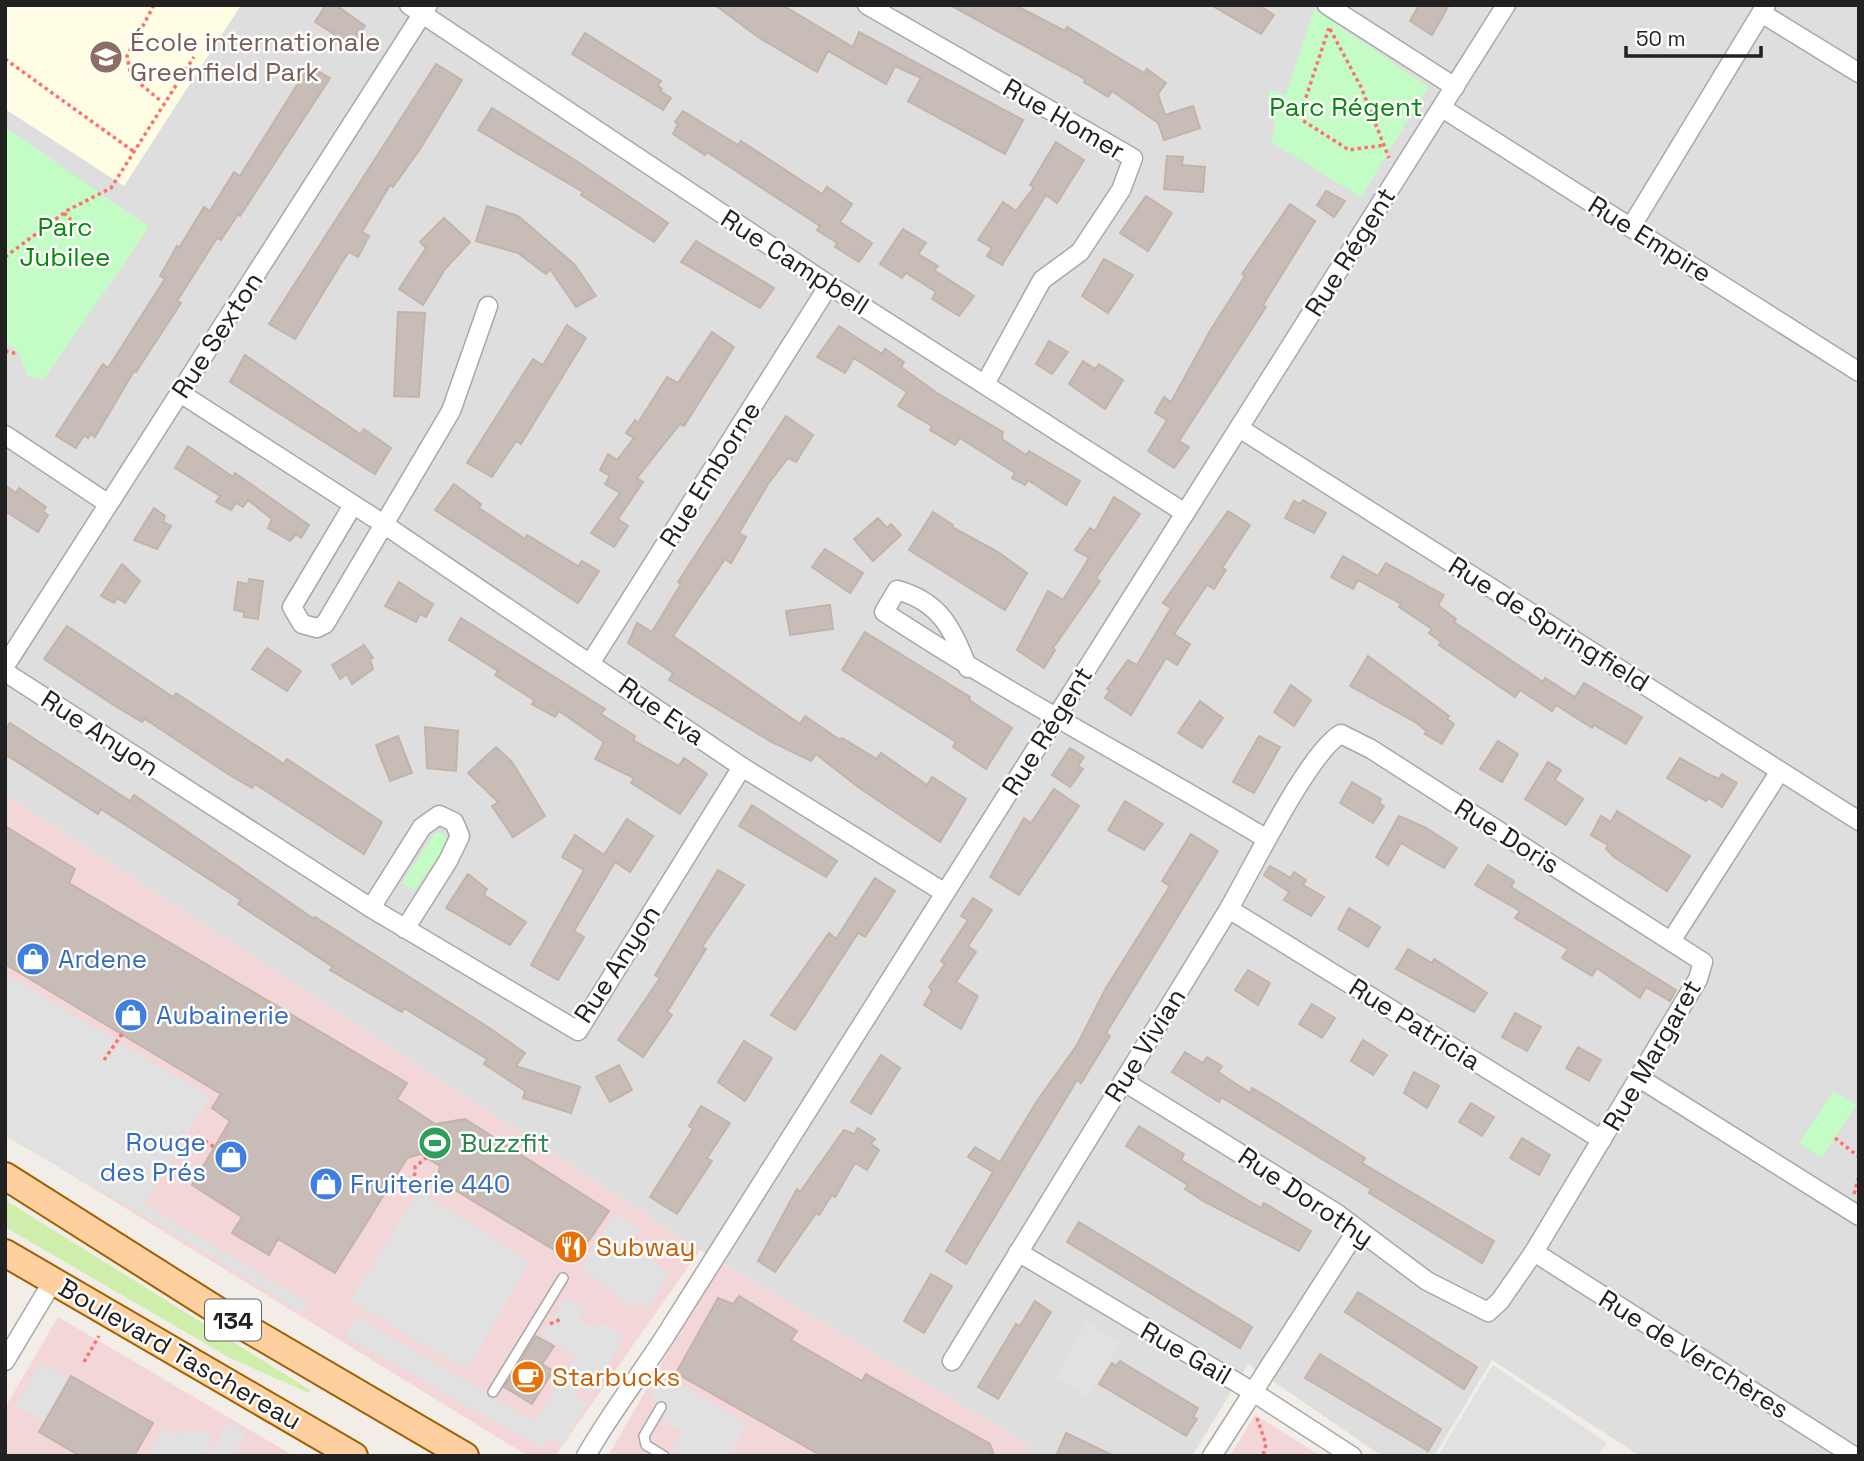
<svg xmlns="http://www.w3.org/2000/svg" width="1864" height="1461" font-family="'Space Grotesk',sans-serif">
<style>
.residential{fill:#dfdede}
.commercial{fill:#f3d6d7}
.education{fill:#fffde3}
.grass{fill:#d0eeab}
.park{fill:#c3fcc4}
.parking{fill:#e1e1e1}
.building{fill:#c7bdb6;stroke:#c4b3a8;stroke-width:2}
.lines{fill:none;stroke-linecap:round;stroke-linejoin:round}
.service-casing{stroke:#a8a8a8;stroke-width:12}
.minor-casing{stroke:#a8a8a8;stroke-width:21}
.primary-casing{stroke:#9e6000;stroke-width:30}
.path{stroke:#ff716b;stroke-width:3.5;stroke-dasharray:3.5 3.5;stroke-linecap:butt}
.service{stroke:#fff;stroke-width:9}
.minor{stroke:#fff;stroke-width:18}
.primary{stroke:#ffd09f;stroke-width:26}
.labels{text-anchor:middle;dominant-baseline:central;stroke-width:5;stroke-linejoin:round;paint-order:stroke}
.shield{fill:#fff;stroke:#646464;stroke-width:2}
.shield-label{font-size:24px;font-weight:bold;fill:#212121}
.education-label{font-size:26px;fill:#785e54;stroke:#fff;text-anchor:start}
.park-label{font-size:26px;fill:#068809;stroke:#fff}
.street-label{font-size:26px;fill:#212121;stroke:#fff}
.shop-label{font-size:26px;fill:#366cbe;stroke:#fff;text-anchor:start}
.leisure-label{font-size:26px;fill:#27864d;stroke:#fff;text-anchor:start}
.food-label{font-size:26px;fill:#c56008;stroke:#fff;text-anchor:start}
</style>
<rect width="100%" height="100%" fill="#f2ede7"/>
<path class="residential" d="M5 5H1859V1456H1640L1492 1360 1434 1456H1382L1248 1364 1192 1456H1022L1028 1444 700 1250 5 794Z"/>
<g class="commercial">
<path d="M5 794 700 1250 555 1456H528L5 1134Z"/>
<path d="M720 1262 1028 1444 1022 1456H608Z"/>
<path d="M58 1317 294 1456H5V1408Z"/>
<path d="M1255 1415 1321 1456H1230Z"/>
</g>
<path class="education" d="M5 5H241L124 186 5 109Z"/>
<path class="grass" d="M5 1200 310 1390 309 1393 230 1358 5 1227Z"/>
<g class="park">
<path d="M1314 9 1428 87 1361 197 1271 142 1275 129 1268 90 1286 95Z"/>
<path d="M5 127 149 227 44 379 28 376 18 351 5 343Z"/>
<path d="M435 833H444L447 845 414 890 402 883Z"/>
<path d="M1833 1091 1856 1105 1822 1158 1799 1143Z"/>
</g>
<g class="parking">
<path d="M5 974 210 1097 145 1205 308 1302 303 1313 140 1213 5 1136Z"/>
<path d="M419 1191 530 1262 467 1370 350 1301Z"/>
<path d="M615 1213 639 1229 632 1244 669 1273 649 1308 634 1302 630 1308 581 1267Z"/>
<path d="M567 1296 584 1307 578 1320 593 1327 607 1324 624 1336 593 1393 580 1387 574 1395 587 1404 563 1444 548 1437 543 1449 345 1336 356 1316 535 1422 575 1355 541 1336Z"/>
<path d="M1087 1322 1121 1343 1089 1397 1055 1377Z"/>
<path d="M40 1362 69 1379 45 1420 15 1407Z"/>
<path d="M1493 1365 1607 1443 1598 1456H1438Z"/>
<path d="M662 1373 747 1423 729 1456H682L671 1450 682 1431 664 1422 650 1391Z"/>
<path d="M228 1422 246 1433 235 1452 240 1456H208Z"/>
<path d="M163 1428 174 1434 201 1431 213 1438 202 1456H147Z"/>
</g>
<g class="building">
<path d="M326 5H336L365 26 351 45 315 22Z"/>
<path d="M715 5H782L853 47 859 32 1023 120 1005 154 908 101 921 78 895 66 886 84 828 51 817 72 758 37Z"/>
<path d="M950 5H1015L1065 31 1067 27 1144 73 1147 69 1166 83 1158 94 1165 115 1193 106 1200 128 1164 140 1158 123 1112 91 1108 97 1084 82 1085 79Z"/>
<path d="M1211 5H1258L1274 15 1261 34Z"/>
<path d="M1419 5H1449L1432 35 1410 21Z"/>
<path d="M585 33 661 81 658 85 662 89 660 91 671 98 663 110 572 54Z"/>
<path d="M436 64 462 80 420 149 393 187 390 185 362 232 369 236 358 257 349 252 342 262 295 339 269 324Z"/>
<path d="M309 66 330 78 240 216 238 214 221 240 217 238 177 301 181 303 136 372 134 371 95 437 91 434 88 438 84 435 76 448 56 436 103 364 108 368 165 279 160 276 177 246 179 248 204 207 210 211 234 172 240 176Z"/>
<path d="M492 108 578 162 668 223 654 242 581 195 583 192 478 130Z"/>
<path d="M683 111 738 145 741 141 822 194 827 187 852 204 840 222 872 243 859 262 835 247 837 243 817 230 820 226 707 152 705 155 673 134 678 124 675 122Z"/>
<path d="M1056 142 1084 160 1057 203 1046 195 1002 265 987 256 992 248 978 240 1003 202 1016 211 1034 187 1030 185Z"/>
<path d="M1167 156 1183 157 1182 165 1205 167 1203 192 1164 189Z"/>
<path d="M1326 191 1345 201 1334 217 1317 205Z"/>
<path d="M1146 196 1172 213 1148 251 1120 233Z"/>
<path d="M1290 204 1315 221 1263 305 1266 307 1179 441 1189 447 1174 468 1148 451 1167 420 1155 413 1164 397 1171 402 1210 331 1245 276 1242 274Z"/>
<path d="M487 206 518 216 574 264 596 296 576 307 550 269 546 274 518 253 476 241Z"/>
<path d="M444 218 470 242 445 269 423 305 399 289 426 248 420 242Z"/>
<path d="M903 229 926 243 918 254 938 266 934 270 974 296 959 316 932 299 936 292 906 273 902 278 880 264Z"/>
<path d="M696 241 774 288 760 308 681 262Z"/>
<path d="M1104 259 1133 275 1108 313 1082 296Z"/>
<path d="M398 312 425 313 419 397 394 396Z"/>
<path d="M567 325 586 338 521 444 516 441 492 477 467 463 533 359 543 365Z"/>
<path d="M839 326 882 354 885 349 904 362 901 367 937 393 1003 432 1002 439 1026 455 1029 451 1080 481 1066 505 1028 480 1025 485 1012 478 1015 473 960 438 955 445 930 430 932 426 898 406 907 392 854 358 845 373 817 357Z"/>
<path d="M712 332 734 347 684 426 680 424 637 478 643 482 618 519 628 526 614 547 591 533 620 493 605 484 610 476 600 470 608 454 617 460 634 438 626 433 635 420 638 423 667 377 678 383Z"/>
<path d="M1049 341 1068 352 1052 374 1036 364Z"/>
<path d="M245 355 360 434 364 429 391 448 375 474 230 382Z"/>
<path d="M1083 361 1095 369 1099 364 1123 380 1105 409 1069 384Z"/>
<path d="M786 416 813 435 796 462 788 458 768 484 739 533 746 537 731 563 725 559 673 636 800 724 805 716 840 740 842 738 877 759 881 753 927 785 932 777 966 799 940 842 858 787 816 754 811 761 770 741 669 680 673 673 628 643 637 623 652 632 681 584 678 582Z"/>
<path d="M188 446 233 477 235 473 309 525 301 538 296 534 290 541 268 528 272 519 248 500 243 507 236 503 231 510 216 502 220 496 175 468Z"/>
<path d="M454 484 481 504 479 508 525 539 527 535 578 566 582 561 599 571 578 603 435 510Z"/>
<path d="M5 485 16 493 19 488 46 507 43 512 48 515 38 532 5 511Z"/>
<path d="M1114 497 1140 514 1096 578 1100 581 1053 648 1055 650 1044 668 1017 650 1048 591 1063 600 1089 558 1075 550 1090 528 1095 531Z"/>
<path d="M1303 500 1326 513 1314 533 1285 518 1294 501 1300 504Z"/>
<path d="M154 508 165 516 163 522 171 526 157 549 134 540Z"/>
<path d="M1228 511 1250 525 1222 568 1226 570 1214 589 1207 585 1174 634 1190 644 1177 665 1166 658 1131 715 1105 698 1110 690 1107 689 1128 660 1137 665 1171 608 1163 603Z"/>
<path d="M933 512 953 525 952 527 998 552 1027 573 1005 610 909 550Z"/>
<path d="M878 518 887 528 891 524 901 535 873 561 854 539Z"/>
<path d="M825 549 863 573 850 593 812 567Z"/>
<path d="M1343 556 1378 576 1386 563 1444 595 1438 605 1456 619 1454 622 1543 682 1545 678 1575 697 1584 683 1642 717 1626 744 1594 725 1592 728 1556 705 1552 711 1520 690 1515 697 1439 645 1441 642 1429 633 1432 629 1399 607 1401 604 1358 580 1353 589 1331 577Z"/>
<path d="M122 564 140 581 125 603 117 598 114 603 101 596Z"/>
<path d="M249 579 263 581 258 619 244 617V612L234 610 238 582 248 584Z"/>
<path d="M399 582 433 604 426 617 420 614 416 622 385 606Z"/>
<path d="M830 605 833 629 790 635 786 611Z"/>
<path d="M461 618 605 709 601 714 635 736 633 740 679 766 684 758 707 774 680 814 631 783 634 778 595 759 604 742 559 711 555 717 532 704 534 700 495 675 498 671 449 640Z"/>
<path d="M67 626 173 697 176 693 284 764 287 759 382 822 364 854 255 784 252 788 228 774 145 719 142 722 115 706 44 659Z"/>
<path d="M865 632 970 697 969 700 1012 728 986 769 953 747 956 742 842 670Z"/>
<path d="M364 645 373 658 370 659 373 669 352 684 347 674 340 679 332 665Z"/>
<path d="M267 648 301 671 287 691 252 669Z"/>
<path d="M1368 656 1449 716 1447 719 1454 724 1442 744 1425 734 1426 731 1417 723 1350 686Z"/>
<path d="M1291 685 1311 700 1294 726 1274 712Z"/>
<path d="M1200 701 1223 718 1202 748 1178 733Z"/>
<path d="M10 723 130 801 134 795 314 919 315 917 491 1029 525 1053 516 1066 580 1087 571 1113 523 1098 525 1091 484 1064 487 1059 404 1008 402 1012 330 970 333 967 238 904 241 900 101 809 98 814 5 754V730Z"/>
<path d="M425 727 458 731 456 771 427 768Z"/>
<path d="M398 736 412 773 390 781 376 745Z"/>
<path d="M1259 736 1280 747 1254 793 1233 782Z"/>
<path d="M1498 741 1518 754 1502 782 1480 769Z"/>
<path d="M496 747 512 762 545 816 513 837 492 806 498 802 468 773Z"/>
<path d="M1070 748 1084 757 1078 766 1083 769 1070 787 1052 775Z"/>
<path d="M1680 758 1710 775 1719 779 1722 774 1737 783 1722 807 1709 798 1706 801 1667 778Z"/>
<path d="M1548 762 1561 770 1555 780 1583 799 1566 825 1525 799Z"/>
<path d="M1352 782 1381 799 1379 803 1384 806 1373 823 1340 803Z"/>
<path d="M1054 789 1079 806 1019 895 990 877 1024 818 1031 823Z"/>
<path d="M1125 801 1163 824 1144 850 1108 830Z"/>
<path d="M752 805 837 861 826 877 739 826Z"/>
<path d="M1617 811 1690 856 1667 891 1614 857 1606 849 1608 845 1591 835 1601 816 1611 822Z"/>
<path d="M1399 816 1426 828 1457 848 1444 868 1401 843 1388 865 1376 857Z"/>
<path d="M627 819 653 836 630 872 615 862 574 931 584 937 558 980 531 965 584 870 562 857 575 835 604 855Z"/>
<path d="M5 826 75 869 69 883 407 1083 397 1099 435 1124 465 1119 609 1211 574 1262 437 1179 440 1166 420 1154 407 1158 335 1273 278 1239 269 1255 232 1233 242 1217 192 1185 230 1121 212 1108 221 1094 5 964Z"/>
<path d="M1191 834 1218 851 1106 1033 1110 1036 1081 1083 1077 1080 966 1264 946 1251 993 1172 968 1157 975 1147 1000 1162 1037 1101 1077 1045 1106 988 1170 886 1162 881Z"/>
<path d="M1488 865 1514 881 1511 887 1676 990 1670 1001 1646 987 1640 998 1597 968 1592 976 1562 958 1568 949 1515 918 1520 911 1475 885Z"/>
<path d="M1270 866 1291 878 1294 872 1306 880 1303 885 1324 897 1311 916 1284 900 1289 892 1264 875Z"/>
<path d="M718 870 744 885 702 947 706 949 667 1012 672 1015 643 1057 618 1040 660 978 655 975Z"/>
<path d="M468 874 487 889 484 895 526 922 510 945 446 908Z"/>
<path d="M875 878 895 891 865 937 858 933 795 1030 771 1015 829 933 836 939Z"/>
<path d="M973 898 992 910 968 946 976 952 956 982 978 996 961 1029 924 1005 932 991 929 987 945 964 941 961 968 920 961 916Z"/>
<path d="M1349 908 1380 927 1368 947 1338 929Z"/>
<path d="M1408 949 1432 963 1434 959 1487 993 1474 1012 1396 969Z"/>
<path d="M1248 970 1270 983 1258 1005 1235 990Z"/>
<path d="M1312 1004 1335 1018 1322 1038 1299 1024Z"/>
<path d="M1515 1013 1541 1027 1527 1051 1502 1037Z"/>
<path d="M1363 1040 1387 1055 1373 1075 1351 1061Z"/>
<path d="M744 1041 772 1058 745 1101 718 1082Z"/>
<path d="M1578 1047 1601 1060 1589 1081 1566 1068Z"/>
<path d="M1185 1052 1203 1063 1207 1057 1222 1066 1218 1072 1250 1093 1252 1088 1271 1099 1365 1158 1362 1163 1494 1241 1482 1263 1369 1193 1371 1189 1221 1097 1219 1102 1172 1072Z"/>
<path d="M881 1055 900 1068 871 1114 851 1102Z"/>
<path d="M619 1065 632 1090 610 1102 596 1077Z"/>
<path d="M1414 1072 1439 1086 1427 1108 1404 1093Z"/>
<path d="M1471 1103 1494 1117 1482 1136 1459 1122Z"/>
<path d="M701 1106 730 1123 707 1158 712 1161 677 1214 650 1197 693 1129 689 1126Z"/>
<path d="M1139 1126 1184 1154 1181 1160 1261 1208 1264 1203 1311 1231 1299 1251 1203 1201 1185 1189 1188 1185 1126 1146Z"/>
<path d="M858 1128 875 1139 871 1144 879 1150 867 1170 855 1163 835 1197 832 1195 819 1215 816 1213 775 1272 758 1261 797 1189 800 1192 844 1130 854 1134Z"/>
<path d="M1522 1138 1550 1155 1539 1175 1510 1158Z"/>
<path d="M1079 1222 1252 1327 1240 1348 1067 1242Z"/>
<path d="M931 1274 952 1286 924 1333 904 1321Z"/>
<path d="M1358 1292 1477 1367 1464 1389 1345 1312Z"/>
<path d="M739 1296 797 1331 791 1340 862 1381 866 1374 990 1444 994 1456H822L676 1373 718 1298 733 1304Z"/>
<path d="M1035 1301 1051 1312 998 1399 978 1387 1016 1324 1020 1326Z"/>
<path d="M536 1336 554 1346 542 1364 553 1371 532 1404 504 1387Z"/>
<path d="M1320 1354 1441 1429 1428 1451 1305 1378Z"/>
<path d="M1120 1361 1198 1408 1193 1417 1197 1419 1186 1436 1099 1384 1112 1363 1116 1366Z"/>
<path d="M71 1376 153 1423 134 1456H80L39 1432Z"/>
<path d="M1066 1433 1114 1456H1056Z"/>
</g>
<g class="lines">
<defs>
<g id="service">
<path d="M493 1392 563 1278"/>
<path d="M661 1407 644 1436 646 1445 664 1456"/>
</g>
<g id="minor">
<path d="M409 5 829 285 1185 513"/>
<path d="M867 5 1133 158 1121 190 1080 252 1042 280 985 384"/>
<path d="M1327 5 1455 87"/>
<path d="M1763 14 1859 73"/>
<path d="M1442 108 1859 372"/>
<path d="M1631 227 1766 5"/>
<path d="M180 393 382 523 742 767 945 893"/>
<path d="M1239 428 1859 821"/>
<path d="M5 435 107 503"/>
<path d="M353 505 292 607 302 624 317 628 325 624 451 411 488 306"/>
<path d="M591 662 829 285"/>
<path d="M5 666 428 5"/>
<path d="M968 668C952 629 941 602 897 590L884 612C1008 694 1140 763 1267 839"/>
<path d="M5 672 371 908 578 1031 742 767"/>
<path d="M371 908 422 827 439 815 454 822 460 836 448 861 405 929"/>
<path d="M1229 909 1602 1140"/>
<path d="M1671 941 1780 771"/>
<path d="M1641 1079 1859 1216"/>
<path d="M1018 1252 1253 1392 1352 1456"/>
<path d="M1534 1252 1854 1456"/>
<path d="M5 1361 53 1281"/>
<path d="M952 1361C1043 1210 1136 1062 1227 912 1249 875 1309 751 1341 734L1371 749 1703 962 1698 979 1534 1252 1500 1301 1488 1312 1427 1281 1336 1213 1123 1081"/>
<path d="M586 1456C609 1415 638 1378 664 1338L1506 5"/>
<path d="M1212 1456 1357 1230"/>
</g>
<g id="primary">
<path d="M5 1176 226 1316 465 1456"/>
<path d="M5 1253 354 1456"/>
</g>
</defs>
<use href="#service" class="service-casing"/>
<use href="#minor" class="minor-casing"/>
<use href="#primary" class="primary-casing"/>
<g class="path">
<path d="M154 5 127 56 131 76 162 102"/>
<path d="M1329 28 1301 112 1302 120 1349 150 1385 145"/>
<path d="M1330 29 1361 87 1389 158"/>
<path d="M5 59 133 151"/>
<path d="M64 213 71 220"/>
<path d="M5 257 68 210 111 188 194 57"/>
<path d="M5 351 18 354"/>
<path d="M104 1060 122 1034"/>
<path d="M199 1137 214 1147"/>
<path d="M1835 1138 1859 1157"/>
<path d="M414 1183 415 1167 427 1157"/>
<path d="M1854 1194 1859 1176"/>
<path d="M550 1324 561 1319"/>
<path d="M84 1362 99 1336"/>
<path d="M1257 1418 1266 1444 1263 1456"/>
</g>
<use href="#service" class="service"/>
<use href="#minor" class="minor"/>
<use href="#primary" class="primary"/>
</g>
<defs>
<symbol id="school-disc" viewBox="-11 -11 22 22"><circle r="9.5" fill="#8d6e63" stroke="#fff"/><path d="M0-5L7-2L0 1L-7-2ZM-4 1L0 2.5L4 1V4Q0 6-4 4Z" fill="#fff"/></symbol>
<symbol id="shop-disc" viewBox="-11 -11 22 22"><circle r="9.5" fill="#3f7fe0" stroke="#fff"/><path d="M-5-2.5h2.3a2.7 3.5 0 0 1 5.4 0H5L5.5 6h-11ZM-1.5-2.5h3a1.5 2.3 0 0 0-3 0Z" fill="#fff"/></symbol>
<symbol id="stadium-disc" viewBox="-11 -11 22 22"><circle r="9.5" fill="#2e9e5b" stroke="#fff"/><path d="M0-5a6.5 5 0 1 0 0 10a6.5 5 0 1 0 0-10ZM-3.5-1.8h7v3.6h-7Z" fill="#fff"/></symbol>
<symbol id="restaurant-disc" viewBox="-11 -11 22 22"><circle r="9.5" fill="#e8710a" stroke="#fff"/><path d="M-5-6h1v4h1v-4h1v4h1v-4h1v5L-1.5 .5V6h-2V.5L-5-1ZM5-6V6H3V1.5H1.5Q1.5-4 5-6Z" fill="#fff"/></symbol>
<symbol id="cafe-disc" viewBox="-11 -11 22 22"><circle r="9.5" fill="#e8710a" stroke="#fff"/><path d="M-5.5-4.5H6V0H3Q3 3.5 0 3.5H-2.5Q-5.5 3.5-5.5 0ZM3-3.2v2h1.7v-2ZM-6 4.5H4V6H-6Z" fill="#fff"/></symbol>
</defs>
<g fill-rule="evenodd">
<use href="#school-disc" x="87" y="38" width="38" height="38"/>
<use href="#shop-disc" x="14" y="940" width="38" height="38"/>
<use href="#shop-disc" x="112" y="996" width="38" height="38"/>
<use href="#stadium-disc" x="416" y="1124" width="38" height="38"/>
<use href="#shop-disc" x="212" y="1138" width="38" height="38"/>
<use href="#shop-disc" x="307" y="1165" width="38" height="38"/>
<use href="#restaurant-disc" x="552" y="1228" width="38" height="38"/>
<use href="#cafe-disc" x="509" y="1358" width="38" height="38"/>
</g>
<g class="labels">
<rect class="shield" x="205" y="1299.5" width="56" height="41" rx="5"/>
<g class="shield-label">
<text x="233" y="1320">134</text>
</g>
<g class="education-label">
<text x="130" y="42">École internationale<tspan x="130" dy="30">Greenfield Park</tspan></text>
</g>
<g class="park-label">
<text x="1346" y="107">Parc Régent</text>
<text x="65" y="227">Parc<tspan x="65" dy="30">Jubilee</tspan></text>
</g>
<g class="street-label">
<text transform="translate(1064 119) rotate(30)">Rue Homer</text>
<text transform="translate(1650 239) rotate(32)">Rue Empire</text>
<text transform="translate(1350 252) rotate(-58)">Rue Régent</text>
<text transform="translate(795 262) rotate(33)">Rue Campbell</text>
<text transform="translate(217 335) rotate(-57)">Rue Sexton</text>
<text transform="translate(710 474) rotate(-58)">Rue Emborne</text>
<text transform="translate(1549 624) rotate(32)">Rue de Springfield</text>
<text transform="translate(662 711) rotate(35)">Rue Eva</text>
<text transform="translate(1047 731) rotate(-58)">Rue Régent</text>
<text transform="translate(100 733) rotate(33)">Rue Anyon</text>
<text transform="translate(1507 836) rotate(32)">Rue Doris</text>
<text transform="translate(617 964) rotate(-57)">Rue Anyon</text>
<text transform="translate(1415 1024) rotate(32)">Rue Patricia</text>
<text transform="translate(1145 1045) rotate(-58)">Rue Vivian</text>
<text transform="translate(1652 1055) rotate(-60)">Rue Margaret</text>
<text transform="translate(1306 1197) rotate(34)">Rue Dorothy</text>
<text transform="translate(1186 1353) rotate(30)">Rue Gail</text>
<text transform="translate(180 1354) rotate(30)">Boulevard Taschereau</text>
<text transform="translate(1694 1354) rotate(32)">Rue de Verchères</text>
</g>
<g class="shop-label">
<text x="58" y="959">Ardene</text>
<text x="156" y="1015">Aubainerie</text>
<text x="206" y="1142" text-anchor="end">Rouge<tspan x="206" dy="30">des Prés</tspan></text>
<text x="350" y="1184">Fruiterie 440</text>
</g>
<g class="leisure-label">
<text x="460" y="1143">Buzzfit</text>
</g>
<g class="food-label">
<text x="596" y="1247">Subway</text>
<text x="552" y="1377">Starbucks</text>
</g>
</g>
<rect width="1864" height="1461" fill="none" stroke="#212121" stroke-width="14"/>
<path d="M1626 46v10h135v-10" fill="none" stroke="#212121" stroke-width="3.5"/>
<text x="1636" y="46" font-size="21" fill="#212121" stroke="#ffffff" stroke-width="5" paint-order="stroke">50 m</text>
</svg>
